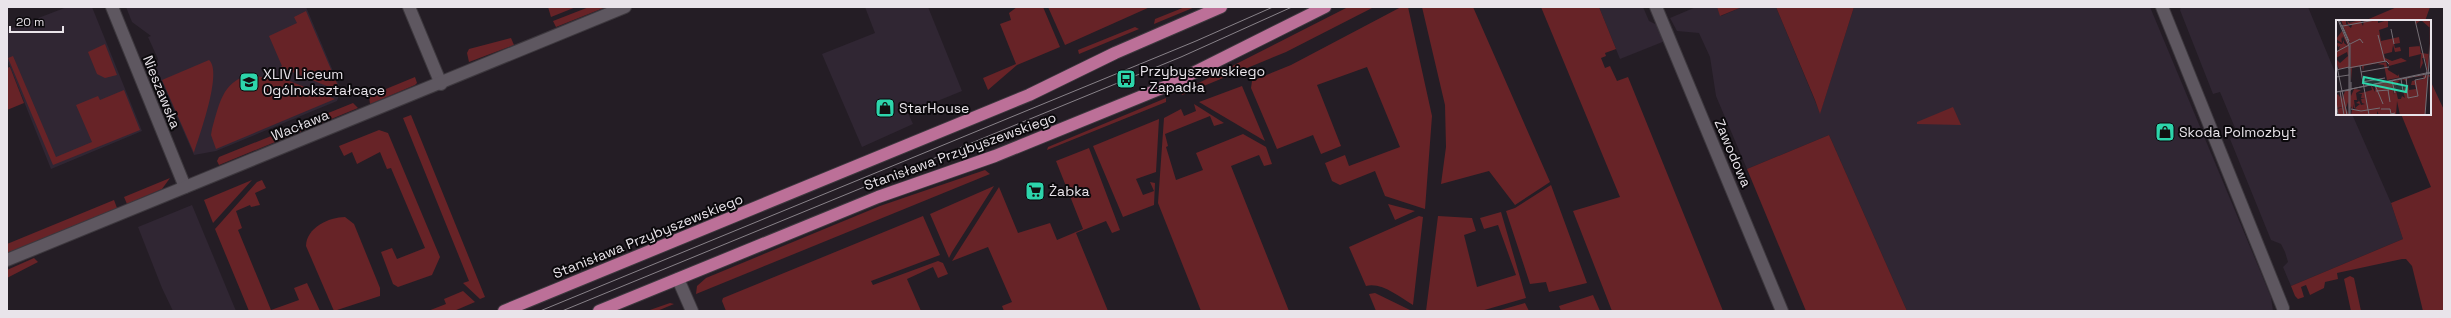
<svg xmlns="http://www.w3.org/2000/svg" width="2451" height="318" font-family="'Space Grotesk',sans-serif">
<style>
.built{fill:#302633}
.green{fill:#672327}
.lines{fill:none;stroke-linecap:round;stroke-linejoin:round}
.minor-casing{stroke:#3d383e;stroke-width:14}
.major-casing{stroke:#3d383e;stroke-width:14}
.minor{stroke:#5e5760;stroke-width:12}
.major{stroke:#bc7098;stroke-width:12}
.tram{stroke:#888289;stroke-width:1}
.labels{text-anchor:middle;dominant-baseline:central;stroke-width:4;stroke-linejoin:round;paint-order:stroke}
.poi-label{font-size:14px;fill:#e9e4ea;stroke:#0b090c;text-anchor:start}
.street-label{font-size:14px;fill:#e9e4ea;stroke:#0b090c}
.inset-road{fill:none;stroke:#736d74;stroke-width:1}
.view{fill:#2dd5ab;fill-opacity:0.15;stroke:#2dd5ab;stroke-width:2}
.inset-edge{fill:none;stroke:#e9e4ea;stroke-width:2}
</style>
<rect width="100%" height="100%" fill="#241d25"/>
<g class="built">
<path d="M67 7H92L142 131 51 169 7 59V30Z"/>
<path d="M126 7H306L341 90 337 101 216 151 194 155 164 87 153 74 158 59 148 37 151 36 132 22Z"/>
<path d="M865 7H928L962 91 908 113 913 124 862 147 822 54 875 33Z"/>
<path d="M1599 7H1643L1649 21 1657 25 1665 41 1620 59Z"/>
<path d="M1696 7H1717L1721 16 1742 7H1776L1820 113 1854 7H2150L2271 297 2273 311H1907L1829 135 1747 169 1716 96 1710 57 1699 33 1677 31 1670 18Z"/>
<path d="M2181 7H2308L2337 77V114H2352L2391 203 2403 239 2291 286 2283 267 2288 262 2285 252 2281 244 2271 240 2230 139 2238 135 2220 92 2213 94 2180 10Z"/>
<path d="M192 205 236 311H173L162 288 138 227Z"/>
</g>
<g class="green">
<path d="M548 7H576L551 17Z"/>
<path d="M589 7H606L556 27 553 21Z"/>
<path d="M1017 7H1043L1060 47 1017 65 988 90 983 78 1016 64 1000 24 1011 20 1009 13Z"/>
<path d="M1048 7H1150L1065 45Z"/>
<path d="M1185 7H1195L1154 24 1155 19Z"/>
<path d="M1348 7H1374L1286 52 1182 95 1181 92Z"/>
<path d="M1401 7H1408L1432 116 1425 209 1385 196 1375 171 1340 185 1332 181 1325 163 1345 155 1349 166 1400 147 1367 67 1317 85 1341 146 1321 154 1313 135 1277 149 1251 88 1252 81 1291 65Z"/>
<path d="M1422 7H1473L1550 182 1515 205 1489 171 1441 184 1446 147 1445 105Z"/>
<path d="M1541 7H1599L1616 49 1605 53 1606 56 1601 58 1605 68 1610 66 1617 81 1628 77 1723 311H1612L1573 211 1620 197Z"/>
<path d="M1717 7H1742L1720 16Z"/>
<path d="M1776 7H1854L1820 114 1815 100Z"/>
<path d="M2397 7H2430L2425 21H2364Z"/>
<path d="M306 11 339 88V91L280 67 282 66 269 36 297 23 294 17Z"/>
<path d="M1135 27 1139 29 1079 54 1078 50Z"/>
<path d="M511 38 514 45 469 62 467 53 469 49Z"/>
<path d="M105 44 117 75 105 78 97 74 88 52Z"/>
<path d="M13 56 56 157 92 142 76 105 98 96 100 100 124 90 140 130 53 165 8 58Z"/>
<path d="M209 60C223 72 199 136 194 153L162 80Z"/>
<path d="M10 67 24 103 7 110V68Z"/>
<path d="M249 75 275 79 277 76 335 99 216 149 211 135 212 129C219 105 222 82 249 75Z"/>
<path d="M415 77 417 83 415 85 370 104 369 96Z"/>
<path d="M2430 80 2444 110V311H2423L2412 266 2406 259H2402L2337 273 2338 279 2325 282 2324 288 2310 295 2306 285 2301 287 2304 297 2298 299 2295 296 2291 286 2403 239 2391 203 2431 187 2401 114H2430Z"/>
<path d="M1242 86 1265 141 1199 102Z"/>
<path d="M1166 98V102L1047 150 1048 147Z"/>
<path d="M353 103 358 108 219 165 217 161 219 157Z"/>
<path d="M1194 104 1224 123 1214 126 1210 116 1165 134 1168 146 1166 147 1176 180 1203 170 1196 153 1243 134 1266 147 1272 164 1264 166 1259 155 1231 166 1289 311H1201L1158 203 1164 118 1181 109 1184 116 1196 111Z"/>
<path d="M1953 107 1961 125 1917 124V122Z"/>
<path d="M411 115 485 297 480 299 463 283 469 281 403 118Z"/>
<path d="M1159 119 1156 172 1136 179 1143 195 1154 191 1150 182 1155 183 1154 205 1123 217 1093 146Z"/>
<path d="M379 130 388 133 440 257 432 275 398 287 393 284 381 252 392 248 397 259 425 248 391 168 387 169 380 152 357 164 352 152 344 156 339 146Z"/>
<path d="M1829 135 1907 311H1806L1747 169Z"/>
<path d="M1089 148 1120 230 1112 233 1106 221 1076 233 1108 311H1004L1002 306 1012 302 988 247 952 261 999 187 1018 233 1050 223 1057 240 1083 229 1056 161Z"/>
<path d="M985 170 990 174 696 294 697 286 706 278 880 206Z"/>
<path d="M170 178 162 189 127 204 124 197Z"/>
<path d="M252 180 213 223 204 200Z"/>
<path d="M262 180 266 188 255 193 260 205 251 207 250 205 236 211 242 228 238 230 271 310 299 300 294 288 307 283 320 311H249L215 229 257 182Z"/>
<path d="M1551 185 1587 283 1549 292 1546 282 1530 284 1506 211 1515 208Z"/>
<path d="M994 186 952 252 949 258 930 214Z"/>
<path d="M114 200 117 208 7 253V244Z"/>
<path d="M1388 204 1415 211 1395 220Z"/>
<path d="M1501 212 1526 298 1481 311H1426L1438 216 1472 218 1476 231 1464 235 1477 287 1516 275 1498 225 1484 229 1480 218Z"/>
<path d="M923 216 940 255 871 281 873 285 938 261 943 263 948 274 938 278 933 267 907 279 921 311H726L722 301 723 298Z"/>
<path d="M1419 216 1423 217 1413 305C1399 297 1382 282 1366 286L1349 247Z"/>
<path d="M345 217 354 224 380 288V296L334 311 306 246C306 228 329 217 345 217Z"/>
<path d="M34 258 38 262 7 278V270Z"/>
<path d="M2350 276 2354 278 2361 311H2351L2344 279Z"/>
<path d="M463 291 475 302 454 311H428L446 304 444 299Z"/>
<path d="M1375 293 1412 311H1376L1369 294Z"/>
<path d="M1593 295 1600 311H1561L1559 306Z"/>
<path d="M670 303 674 304 657 311H647Z"/>
<path d="M1525 303 1529 311H1497Z"/>
</g>
<g class="lines">
<defs>
<g id="minor">
<path d="M112 7 185 187"/>
<path d="M409 7 441 84"/>
<path d="M1656 7 1782 311"/>
<path d="M2162 7 2283 308"/>
<path d="M7 260 625 7"/>
<path d="M678 279 692 311"/>
</g>
<g id="major">
<path d="M504 311 1029 95 1115 53 1221 7"/>
<path d="M599 311 878 197 995 156 1167 86 1325 7"/>
</g>
</defs>
<use href="#minor" class="minor-casing"/>
<use href="#major" class="major-casing"/>
<use href="#minor" class="minor"/>
<use href="#major" class="major"/>
<g class="tram">
<path d="M540 311 1196 41 1273 7"/>
<path d="M562 311 1181 57 1292 7"/>
</g>
</g>
<defs>
<symbol id="bus-square" viewBox="-11 -11 22 22"><rect x="-9" y="-9" width="18" height="18" rx="4" fill="#2dd5ab" stroke="#0b090c"/><path d="M-5-6H5V4H4V6H2V4H-2V6H-4V4H-5ZM-3.5-4V0h7V-4ZM-3.5 1.2v1.5H-2V1.2ZM2 1.2v1.5H3.5V1.2Z" fill="#111"/></symbol>
<symbol id="school-square" viewBox="-11 -11 22 22"><rect x="-9" y="-9" width="18" height="18" rx="4" fill="#2dd5ab" stroke="#0b090c"/><path d="M0-5L7-2L0 1L-7-2ZM-4 1L0 2.5L4 1V4Q0 6-4 4Z" fill="#111"/></symbol>
<symbol id="shop-square" viewBox="-11 -11 22 22"><rect x="-9" y="-9" width="18" height="18" rx="4" fill="#2dd5ab" stroke="#0b090c"/><path d="M-5-2.5h2.3a2.7 3.5 0 0 1 5.4 0H5L5.5 6h-11ZM-1.5-2.5h3a1.5 2.3 0 0 0-3 0Z" fill="#111"/></symbol>
<symbol id="supermarket-square" viewBox="-11 -11 22 22"><rect x="-9" y="-9" width="18" height="18" rx="4" fill="#2dd5ab" stroke="#0b090c"/><path d="M-6-5.5h2.5l.6 2H6L4.5 2H-2.5L-4.4-4H-6ZM-1.5 3.2a1.3 1.3 0 1 0 .1 0ZM3 3.2a1.3 1.3 0 1 0 .1 0Z" fill="#111"/></symbol>
</defs>
<g fill-rule="evenodd">
<use href="#bus-square" x="1115" y="68" width="22" height="22"/>
<use href="#school-square" x="238" y="71" width="22" height="22"/>
<use href="#shop-square" x="874" y="97" width="22" height="22"/>
<use href="#shop-square" x="2154" y="121" width="22" height="22"/>
<use href="#supermarket-square" x="1024" y="180" width="22" height="22"/>
</g>
<g class="labels">
<g class="poi-label">
<text x="1140" y="71">Przybyszewskiego<tspan x="1140" dy="16">- Zapadła</tspan></text>
<text x="263" y="74">XLIV Liceum<tspan x="263" dy="16">Ogólnokształcące</tspan></text>
<text x="899" y="108">StarHouse</text>
<text x="2179" y="132">Skoda Polmozbyt</text>
<text x="1049" y="191">Żabka</text>
</g>
<g class="street-label">
<text transform="translate(162 92) rotate(68)">Nieszawska</text>
<text transform="translate(300 125) rotate(-22)">Wacława</text>
<text transform="translate(960 151) rotate(-20)">Stanisława Przybyszewskiego</text>
<text transform="translate(1733 153) rotate(67)">Zawodowa</text>
<text transform="translate(648 236) rotate(-22)">Stanisława Przybyszewskiego</text>
</g>
</g>
<g transform="translate(2336 20)">
<rect width="95" height="95" fill="#241d25"/>
<path d="M5 0 10 1V4L15 8 16 5 12 4 11 0 13 3 24 0 27 6 28 0H42V3L52 0V7L43 10 45 21 63 17 64 23 58 24 59 28 64 27 65 31 59 32 57 25 56 32 48 34 49 38 56 41 65 38 71 41 53 46 51 41 28 46 27 51 26 46 16 48 15 61 14 23ZM79 0H94L92 52 89 38H86L87 43 84 49 85 34 73 37V27L84 26ZM85 0 94 8 93 34 85 33 80 4ZM6 11 13 23 14 47 3 49 1 45 0 49V39L4 43 12 36 11 32 0 38V32L5 28 3 29 4 26 2 27 1 23 6 24 8 20V26V23L12 26 7 16 6 19 5 17 6 23 0 19ZM50 42 52 50 62 56 63 54V57H66V54V57L51 60 48 45 41 44ZM90 53 80 56 95 55 93 84 94 57 92 56 89 95H64L61 81 60 95H43L41 91V95H15L16 90 21 89 18 88 17 84V89H18H16L15 86 13 90 12 82 10 88 13 95H3L1 89 7 87 1 88 0 76 2 74 4 77V71H7L4 72 6 79 9 71 14 70 15 76 18 69 25 70 20 73 21 80H18L19 88 24 84 20 83 23 81 22 78 25 85 29 84 26 83 25 79H29L25 78 26 74H22L36 70 35 66 39 65 36 66 39 72V65L64 60 59 66 56 62 58 75 59 66 62 79H65L66 76 69 78 67 71 69 67 72 69 73 64V70L80 69 79 65H75L76 61 88 59 87 56 77 57 71 59V64L69 60H65Z" fill="#672327" fill-rule="evenodd"/>
<path class="inset-road" d="M2 0 13 26V95M3 0 14 25V95M79 0 91 51 89 58 79 60M6 5 13 21M7 6 39 0M55 9 58 24M42 15 49 42M14 24 24 19 27 23M0 32 13 25M0 42 11 95M24 46 33 95M12 48 50 41 53 44M0 50 13 47M25 52 53 47M0 57 13 55M70 57 72 78 82 76 79 60M65 59 67 71M56 61 59 73M26 62 49 58M39 65 47 84M15 69 95 52M52 70 54 82M4 71 8 95M40 71 53 70M0 72 15 70V62M0 72 95 53M0 81 2 95M15 89 25 91 44 88M45 89H54L55 94 59 93M89 95 95 17"/>
<path class="view" d="M28 57 71 66 70 72 27 63Z"/>
<rect width="95" height="95" class="inset-edge"/>
</g>
<rect width="2451" height="318" fill="none" stroke="#e9e4ea" stroke-width="16"/>
<path d="M10 26v6h53v-6" fill="none" stroke="#e9e4ea" stroke-width="2"/>
<text x="16" y="26" font-size="12" fill="#e9e4ea" stroke="#0b090c" stroke-width="3" paint-order="stroke">20 m</text>
</svg>
